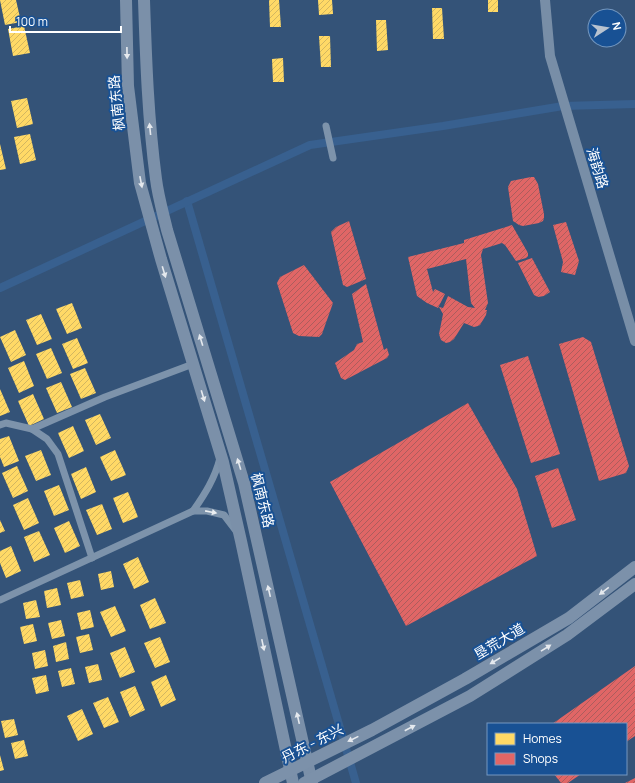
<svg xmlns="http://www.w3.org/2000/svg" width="635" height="783" font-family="Manrope,'Noto Sans SC',sans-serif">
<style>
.homes{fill:url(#homes-hatch)}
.shops{fill:url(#shops-hatch)}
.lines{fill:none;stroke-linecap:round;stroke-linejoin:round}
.canal{stroke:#38608f;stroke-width:8}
.minor{stroke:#7d93ab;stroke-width:7}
.secondary{stroke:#788ea7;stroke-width:10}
.primary{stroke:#7b90a9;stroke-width:12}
.trunk{stroke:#7c91aa;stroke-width:12}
.oneway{fill:#e5e9ee}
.oneway2{fill:#eceff2}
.labels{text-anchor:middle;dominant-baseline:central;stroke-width:4;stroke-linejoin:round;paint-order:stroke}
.street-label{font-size:14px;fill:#fff;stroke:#185194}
</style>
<defs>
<pattern id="homes-hatch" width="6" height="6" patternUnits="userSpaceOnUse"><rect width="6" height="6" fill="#ffd966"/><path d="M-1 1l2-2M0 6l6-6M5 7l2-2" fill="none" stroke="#d2b660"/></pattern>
<pattern id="shops-hatch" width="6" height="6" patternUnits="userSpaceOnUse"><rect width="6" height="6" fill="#e06666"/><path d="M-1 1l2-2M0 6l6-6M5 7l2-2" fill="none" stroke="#ac5d5d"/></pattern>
</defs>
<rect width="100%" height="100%" fill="#345378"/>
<g class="homes">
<path d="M0 0H16L21 22 5 25Z"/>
<path d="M269 0H279L281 27H270Z"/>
<path d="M318 0H332L333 14 319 15Z"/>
<rect x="488" y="0" width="10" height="12"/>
<path d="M432 8H442L444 39H433Z"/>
<path d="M376 20H386L388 50 377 51Z"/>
<path d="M24 26 30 53 13 56 8 29Z"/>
<path d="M319 36H330L331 67H321Z"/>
<path d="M283 58 284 82H273L272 59Z"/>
<path d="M27 98 33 124 17 128 11 101Z"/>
<path d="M30 134 36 160 20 164 14 137Z"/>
<path d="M0 144 6 169 0 170Z"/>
<path d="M72 303 82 328 67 334 56 309Z"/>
<path d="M41 314 52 339 37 345 26 320Z"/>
<path d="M15 330 26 355 11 362 0 337Z"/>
<path d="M77 338 88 363 73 369 62 344Z"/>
<path d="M51 348 62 373 47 379 36 354Z"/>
<path d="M24 361 34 386 19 393 8 368Z"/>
<path d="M85 368 96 393 81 399 70 374Z"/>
<path d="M61 382 72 407 57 413 46 388Z"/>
<path d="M0 389 10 412 0 416Z"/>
<path d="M33 394 44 419 29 426 18 401Z"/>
<path d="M100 414 111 438 96 445 85 420Z"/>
<path d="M73 426 84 451 69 458 58 433Z"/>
<path d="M9 436 19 461 4 467 0 457V439Z"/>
<path d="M41 450 51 475 36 481 25 456Z"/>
<path d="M115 450 126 475 111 481 100 457Z"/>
<path d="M17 466 28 491 13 498 2 473Z"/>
<path d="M86 467 96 492 81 499 71 474Z"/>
<path d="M59 485 69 510 54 516 44 491Z"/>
<path d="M128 492 138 517 123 523 113 498Z"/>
<path d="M28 498 39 523 24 530 13 505Z"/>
<path d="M102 504 112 529 97 535 86 510Z"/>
<path d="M0 520 5 531 0 533Z"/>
<path d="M69 521 80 546 65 553 54 528Z"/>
<path d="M39 531 50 555 34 562 24 537Z"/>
<path d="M11 546 21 571 6 578 0 563V551Z"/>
<path d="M138 557 149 582 134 589 123 564Z"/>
<path d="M111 571 114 587 101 590 98 574Z"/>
<path d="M80 580 84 596 71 599 67 583Z"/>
<path d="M57 588 61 605 47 608 44 591Z"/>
<path d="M155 598 166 623 150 629 140 605Z"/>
<path d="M36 600 40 617 26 619 23 603Z"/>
<path d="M115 606 126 631 111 637 100 612Z"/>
<path d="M90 610 94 627 81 630 77 613Z"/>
<path d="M61 620 65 636 52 639 48 623Z"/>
<path d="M33 624 37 641 24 644 20 627Z"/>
<path d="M89 634 93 650 80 653 76 637Z"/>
<path d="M160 637 170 662 155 668 144 643Z"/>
<path d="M66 642 69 659 56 662 53 646Z"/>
<path d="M125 647 135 672 120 678 110 653Z"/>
<path d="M45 650 48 666 35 669 32 653Z"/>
<path d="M98 664 102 680 89 683 85 667Z"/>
<path d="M71 668 75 684 62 687 58 671Z"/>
<path d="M46 675 49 691 36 694 32 678Z"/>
<path d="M166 675 176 700 161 707 151 682Z"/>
<path d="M135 686 145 710 130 717 120 692Z"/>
<path d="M108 697 119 722 104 728 93 703Z"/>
<path d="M82 709 93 734 78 741 67 716Z"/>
<path d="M14 719 18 735 5 738 1 721Z"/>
<path d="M24 740 28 756 15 759 11 743Z"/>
<path d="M0 755 4 770 0 771Z"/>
</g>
<g class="shops">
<path d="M531 177H534L538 184 544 214V218L543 221 539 223 523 226 519 225 513 221 508 187 511 181Z"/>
<path d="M349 221 366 279 347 287 343 285 331 232 336 227Z"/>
<path d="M566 222 579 261 575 275 561 272 563 262 553 225Z"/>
<path d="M512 225 528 253V256L526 258 516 261 505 245 502 243 483 249 481 255 488 303 485 310H487L486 315 480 325 478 326 474 327 464 323 454 339 450 342 446 343 441 340 439 334 443 314 439 307 443 308 448 296 468 307 475 308 471 303 466 259 427 269 433 292 435 289 445 294 438 308 427 303 417 296 408 257 464 243V240Z"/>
<path d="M532 258 550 292 544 296 538 297 534 295 518 263Z"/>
<path d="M304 265 333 303 322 334 319 337 299 336 293 333 277 283 280 277Z"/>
<path d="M366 284 384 350 387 348 389 355 387 358 345 380 341 378 335 363 354 350 357 344 363 342 352 294Z"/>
<path d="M583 337 591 342 629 466 626 473 599 481 559 344Z"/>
<path d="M528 356 560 454 531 463 500 365Z"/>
<path d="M468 403 517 489 537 556 406 626 330 482Z"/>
<path d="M558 468 576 520 552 528 535 476Z"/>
<path d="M635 666V736L626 742V724H552Z"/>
<path d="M554 774H581L568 783H561Z"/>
<path d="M635 778V783H625Z"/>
</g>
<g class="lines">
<g class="canal">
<path d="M187 201 356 783"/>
<path d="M0 288 310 145 443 126 563 106 635 104"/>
</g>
<g class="minor">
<path d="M326 126 333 158"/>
<path d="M0 425 6 423 32 429 105 397 193 364"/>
<path d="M32 429 47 439 58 454 92 558"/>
<path d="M220 458C215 478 205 494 193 511H207L224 515 237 532"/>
<path d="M0 600 193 511"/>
</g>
<path class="secondary" d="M545 0 550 56 635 341"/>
<g class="primary">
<path d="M126 0 128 86 140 183 161 259 223 462 241 541 293 783"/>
<path d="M144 0C146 60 148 119 156 179 158 196 163 213 167 230L244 483 312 783"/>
</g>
<g class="trunk">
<path d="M265 783 372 730 465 679 569 618 635 567"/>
<path d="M304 783 470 696 567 635 635 584"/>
</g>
</g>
<defs><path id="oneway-solid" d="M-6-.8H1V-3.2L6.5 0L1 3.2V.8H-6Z"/></defs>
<g class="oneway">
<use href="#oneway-solid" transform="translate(127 53) rotate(89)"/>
<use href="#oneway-solid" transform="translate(150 129) rotate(-96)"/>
<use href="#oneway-solid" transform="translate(141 182) rotate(79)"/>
<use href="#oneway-solid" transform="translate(164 272) rotate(73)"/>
<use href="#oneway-solid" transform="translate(201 340) rotate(-107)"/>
<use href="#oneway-solid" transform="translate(203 396) rotate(73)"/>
<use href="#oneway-solid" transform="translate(239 464) rotate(-107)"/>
<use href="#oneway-solid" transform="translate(269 591) rotate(-103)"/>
<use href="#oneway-solid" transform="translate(604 591) rotate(143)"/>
<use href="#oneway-solid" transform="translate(263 645) rotate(78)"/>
<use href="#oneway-solid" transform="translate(546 648) rotate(-32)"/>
<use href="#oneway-solid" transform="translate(495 661) rotate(149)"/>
<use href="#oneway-solid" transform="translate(298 718) rotate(-103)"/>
<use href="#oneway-solid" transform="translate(410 728) rotate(-28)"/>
<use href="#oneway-solid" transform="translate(353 739) rotate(154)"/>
</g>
<use class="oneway2" href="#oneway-solid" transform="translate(211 512) rotate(11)"/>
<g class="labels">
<g class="street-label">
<text transform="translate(116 103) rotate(-96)">枫南东路</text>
<text transform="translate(598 168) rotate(73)">海韵路</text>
<text transform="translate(263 500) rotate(76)">枫南东路</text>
<text transform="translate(499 641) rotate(-31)">垦荒大道</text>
<text transform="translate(312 743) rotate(-27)">丹东 - 东兴</text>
</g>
</g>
<rect x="487" y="723" width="140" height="52" fill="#185194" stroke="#7497bf"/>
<rect x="495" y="733" width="20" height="12" fill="#ffd966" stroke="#7497bf"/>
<text x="523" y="743" font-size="12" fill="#ffffff">Homes</text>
<rect x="495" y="753" width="20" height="12" fill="#e06666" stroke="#7497bf"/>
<text x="523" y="763" font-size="12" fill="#ffffff">Shops</text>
<g transform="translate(607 28) rotate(78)"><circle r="19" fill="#185194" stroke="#7497bf"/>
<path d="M0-3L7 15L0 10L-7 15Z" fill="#b8c3d0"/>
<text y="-6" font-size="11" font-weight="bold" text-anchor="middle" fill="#ffffff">N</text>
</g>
<path d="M10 26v6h111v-6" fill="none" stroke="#ffffff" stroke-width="2"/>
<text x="16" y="26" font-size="12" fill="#ffffff" stroke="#185194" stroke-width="3" paint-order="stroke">100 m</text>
</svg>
